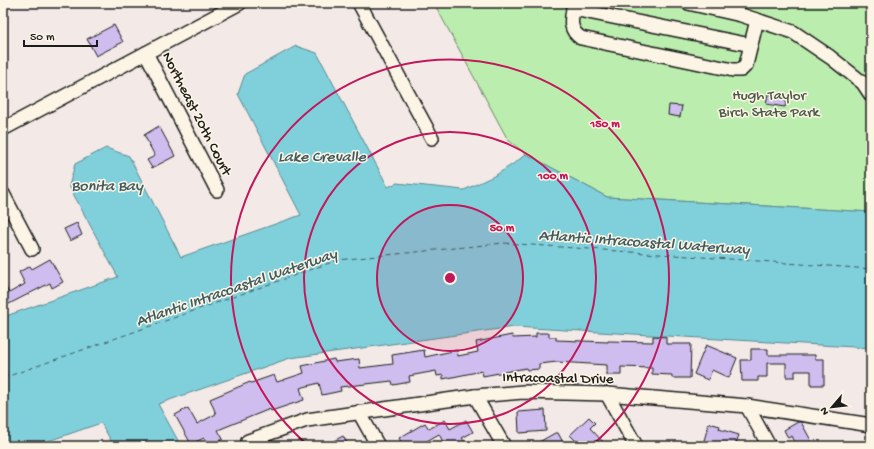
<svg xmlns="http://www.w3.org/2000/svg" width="874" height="449" font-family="'Gochi Hand',sans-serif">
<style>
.green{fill:#bbeeae;stroke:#6c8565}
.water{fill:#80d0dc;stroke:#58888f}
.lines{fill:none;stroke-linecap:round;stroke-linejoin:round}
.stream{stroke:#58888f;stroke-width:3}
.ferry{stroke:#3f5b5f;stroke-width:1;stroke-dasharray:5 4;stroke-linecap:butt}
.building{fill:#cebdee;stroke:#1c1c1c}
.minor-casing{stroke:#1c1c1c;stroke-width:16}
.minor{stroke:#fcf5e5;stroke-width:13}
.ring{fill:none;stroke:#c2185b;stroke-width:2}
.labels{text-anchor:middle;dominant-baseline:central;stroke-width:3;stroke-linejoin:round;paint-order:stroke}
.park-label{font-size:15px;fill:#4c5b48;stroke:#fcf5e5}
.street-label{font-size:15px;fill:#1c1c1c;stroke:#fcf5e5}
.water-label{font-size:16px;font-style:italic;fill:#3f5b5f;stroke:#fcf5e5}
.centre{fill:#c2185b;stroke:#fcf5e5;stroke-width:2}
.ring-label{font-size:12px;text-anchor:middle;font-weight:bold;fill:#c2185b;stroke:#fcf5e5;stroke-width:3;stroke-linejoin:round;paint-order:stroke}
</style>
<rect width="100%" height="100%" fill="#f3eae7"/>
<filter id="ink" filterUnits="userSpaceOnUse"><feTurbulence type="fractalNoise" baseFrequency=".025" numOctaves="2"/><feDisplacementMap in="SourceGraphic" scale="8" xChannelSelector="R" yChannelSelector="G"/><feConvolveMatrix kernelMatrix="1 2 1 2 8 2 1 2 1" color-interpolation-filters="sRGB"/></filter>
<g filter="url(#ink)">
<path class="green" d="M434 3H871V212L607 197 526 154 508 140Z"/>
<path class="water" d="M296 46 317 53 388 187 397 183 464 190 496 175 516 162 526 154 607 197 871 212V348L514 327 290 358 158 404 181 446H114L101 423 34 446H3V317L118 277 69 186 75 164 106 148 129 156 181 257 301 215 238 94 245 74Z"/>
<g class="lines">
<path class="stream" d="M862 3 871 15"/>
<path class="ferry" d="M3 378 338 260 504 243 871 269"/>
</g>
<g class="building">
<path d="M114 25 123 42 96 56 87 39Z"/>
<path d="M768 94 787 97 785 107 766 104Z"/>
<path d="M669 105 682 106 680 117 668 115Z"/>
<path d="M159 126 175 156 152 168 147 160 155 156 144 135Z"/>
<path d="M77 223 82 235 70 241 64 229Z"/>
<path d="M50 259 63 282 52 288 50 283 3 307V282L9 293 25 284 19 272 30 266 32 269Z"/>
<path d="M536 333H549V337H556V340L608 342V341L653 342V336L666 337V344H691L690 378H672V375L652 374V368L621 367V375H607V365L557 362 539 364V369L527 370 526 368 483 376 482 371 443 379V375L437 376 436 371 409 376 410 382 393 385 392 381 340 387 341 391 322 395 319 383 300 388 304 400 271 411 270 409 218 430 223 439 209 446 204 438 191 444 175 415 188 408 197 424 216 414 210 399 250 382 251 383 274 375 277 382 304 373 302 366 334 359 335 362 359 359 360 368 393 364 392 355 424 350 425 357 457 350 458 356 478 352 476 342 512 335 513 338 536 337Z"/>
<path d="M706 345 737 358 729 378 712 370 708 380 694 374Z"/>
<path d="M751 349H768V355H815V359H824V385H811V371H795V377H786V363H767V377H758V381H742L741 360H751Z"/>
<path d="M545 410 546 431 519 433 518 412Z"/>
<path d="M589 417 595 423 590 428 607 446H581L570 435Z"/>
<path d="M445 420 450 429 466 420 473 432 462 438 465 442 458 446H445L439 434 418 446H403L399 438 425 423 429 429Z"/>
<path d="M798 422H801L814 446H797L792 436 788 438 784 430Z"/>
<path d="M709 423 720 426 719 429 739 435 735 446H711L703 444Z"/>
<path d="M555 433H558L565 446H532Z"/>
<path d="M343 436 349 446H324Z"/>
</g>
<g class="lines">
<defs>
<g id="minor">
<path d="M359 3 432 138"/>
<path d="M574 3C572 17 567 29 581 38L733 70H741L746 65 757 20"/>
<path d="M688 3 741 15 793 32 830 57 863 83 871 95"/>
<path d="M573 9 751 45"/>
<path d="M146 53 217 190"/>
<path d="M3 129 240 3"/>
<path d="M3 194 32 249"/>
<path d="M607 394 636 446"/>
<path d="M475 396 504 446"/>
<path d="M747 406 769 446"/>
<path d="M359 412 378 446"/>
<path d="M250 446 248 441 307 420 475 396 523 392 607 394 747 406 871 425"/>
</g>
</defs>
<use href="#minor" class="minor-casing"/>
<use href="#minor" class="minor"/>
</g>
</g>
<circle cx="450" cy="278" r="73" fill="#c2185b" fill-opacity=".12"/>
<g class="ring">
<circle cx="450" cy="278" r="73"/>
<circle cx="450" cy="278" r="146"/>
<path d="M309 446A219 219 0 1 1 591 446"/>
</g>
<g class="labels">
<g class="park-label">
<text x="769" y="96">Hugh Taylor<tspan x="769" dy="17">Birch State Park</tspan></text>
</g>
<g class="street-label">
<text transform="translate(196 114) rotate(63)">Northeast 20th Court</text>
<text transform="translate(558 379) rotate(1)">Intracoastal Drive</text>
</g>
<g class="water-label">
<text x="322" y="158">Lake Crevalle</text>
<text x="107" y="187">Bonita Bay</text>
<text transform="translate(644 244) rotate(4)">Atlantic Intracoastal Waterway</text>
<text transform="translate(237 289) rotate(-19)">Atlantic Intracoastal Waterway</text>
</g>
</g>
<circle cx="450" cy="278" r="6" class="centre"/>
<g class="ring-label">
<text x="605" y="127">150 m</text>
<text x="553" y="179">100 m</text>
<text x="502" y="231">50 m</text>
</g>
<rect width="874" height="449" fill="none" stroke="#fcf5e5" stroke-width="16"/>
<rect x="8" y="8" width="858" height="433" fill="none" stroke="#1c1c1c" stroke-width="1.5" filter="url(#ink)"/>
<g transform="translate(832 407) rotate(242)" stroke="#fcf5e5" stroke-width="3" paint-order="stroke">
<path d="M0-3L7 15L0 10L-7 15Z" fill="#1c1c1c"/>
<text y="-6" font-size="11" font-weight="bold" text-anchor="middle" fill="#1c1c1c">N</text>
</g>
<path d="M24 40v6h73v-6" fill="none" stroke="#1c1c1c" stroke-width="2"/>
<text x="30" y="40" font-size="12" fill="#1c1c1c" stroke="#fcf5e5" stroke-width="3" paint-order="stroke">50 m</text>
</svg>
